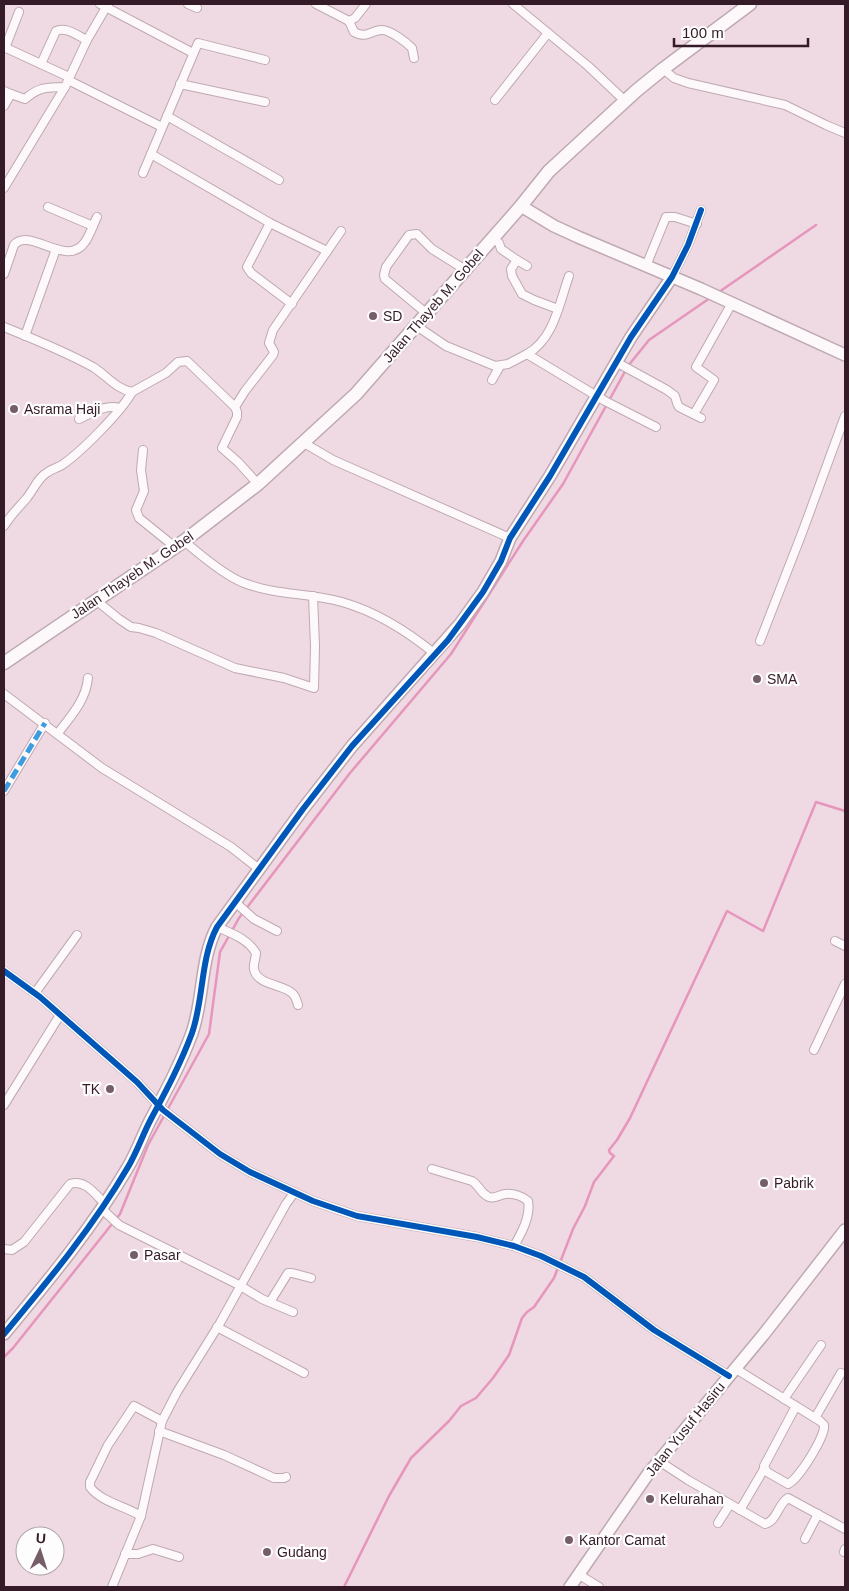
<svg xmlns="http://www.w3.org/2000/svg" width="849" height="1591" font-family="Arial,sans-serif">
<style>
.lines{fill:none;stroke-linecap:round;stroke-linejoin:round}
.stream{stroke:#e696bc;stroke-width:2.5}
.street-casing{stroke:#bea9b2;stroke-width:10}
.secondary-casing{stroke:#bea9b2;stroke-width:14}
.primary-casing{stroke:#bea9b2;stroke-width:15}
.street{stroke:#fdf9fb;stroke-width:8}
.secondary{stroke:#fdf9fb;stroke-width:11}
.primary{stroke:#fdf9fb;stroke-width:12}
.quiet{stroke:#3e9be0;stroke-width:5;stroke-dasharray:10 5;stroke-linecap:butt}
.cycleway-casing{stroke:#fdfdfd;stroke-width:9}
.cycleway{stroke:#0057b8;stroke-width:6}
.poi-dot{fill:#755e68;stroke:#fdfdfd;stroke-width:2}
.labels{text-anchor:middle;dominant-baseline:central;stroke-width:4.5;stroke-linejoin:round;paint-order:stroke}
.street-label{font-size:14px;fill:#341b27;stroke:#fdfdfd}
.poi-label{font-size:14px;fill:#341b27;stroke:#fdfdfd;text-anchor:start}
</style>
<rect width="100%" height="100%" fill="#efd9e2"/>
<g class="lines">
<g class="stream">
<path d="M719 292 816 225"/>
<path d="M4 1357 13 1348 120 1214 148 1145 209 1034 220 952 239 918 350 773 451 654 523 541 563 484 628 366 649 340 710 298"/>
<path d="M344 1587 389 1496 411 1458 449 1421 461 1406 476 1398 493 1378 509 1355 522 1318 527 1312 534 1307 554 1278 573 1229 585 1206 594 1182 614 1156 610 1153 609 1150 617 1140 630 1118 727 911 763 931 816 802 845 811"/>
</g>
<defs>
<g id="street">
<path d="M100 4 193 53"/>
<path d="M188 4 197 8"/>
<path d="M316 4 349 21 355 18 366 4"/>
<path d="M513 4 588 66 625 101"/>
<path d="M349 21 354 32C367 39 369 31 381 30 389 29 406 42 412 48L414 58"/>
<path d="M4 47 69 77"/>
<path d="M5 48 19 12"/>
<path d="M41 64 56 31C66 26 78 36 87 40"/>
<path d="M663 69 674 78 688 83 785 105 826 125 845 133"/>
<path d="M68 80 162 127"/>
<path d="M180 84 265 102"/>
<path d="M4 91 11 94 4 106"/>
<path d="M11 94 25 99C40 86 47 88 65 87"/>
<path d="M495 100 548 33"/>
<path d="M167 116 279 180"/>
<path d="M151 154 270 223 327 251"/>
<path d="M143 173 198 43 265 60"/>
<path d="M4 188 65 87 87 40 108 4"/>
<path d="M48 207 93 226"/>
<path d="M270 223 247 267 251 273 292 304"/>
<path d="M493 238 499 243 501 249 517 260 511 269 512 276 522 294 534 300 558 309"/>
<path d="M517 260 527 266"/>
<path d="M646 266 666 217H675L697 224"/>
<path d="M4 274 14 245C29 226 67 269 85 242 90 235 93 225 97 217"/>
<path d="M672 277 688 245 701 210"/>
<path d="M426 313 385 279 384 275 386 267 409 235 417 234 432 249 464 269"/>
<path d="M415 325 446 346 495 366 508 364 527 354 605 401 656 427"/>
<path d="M4 327C34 339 64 351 93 367 106 375 116 389 132 392L166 373 178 362 187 361 235 407 245 391 273 355 274 352 269 343 273 330 341 231"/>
<path d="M25 336 56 249"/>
<path d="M527 354C554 339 559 304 569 276"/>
<path d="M616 362 667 390 675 396 677 403 679 407 701 418"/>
<path d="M492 380 500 366"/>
<path d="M235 407 237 412V417L222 448 238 462 258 484"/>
<path d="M694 414 714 380 696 367 732 303"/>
<path d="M79 419C92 413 105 404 120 408"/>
<path d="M304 443 333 460 510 538"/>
<path d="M143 450 141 470 144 491 136 510 139 518 175 547"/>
<path d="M4 526C10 516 18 508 26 499 33 491 38 477 48 472 52 469 57 468 62 465 81 452 121 412 132 392"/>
<path d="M184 541C198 553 227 577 244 583 275 595 310 593 342 602 377 612 407 631 435 654"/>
<path d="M97 601 119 619 131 627 139 628 156 633 235 668 284 678 314 688 315 646 313 596"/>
<path d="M760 641 802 533 845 416"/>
<path d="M4 694 102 768 231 847 259 869"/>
<path d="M58 733C71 716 86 700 88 678"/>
<path d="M4 791 45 723"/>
<path d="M235 902 254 919 277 931"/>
<path d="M217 927C231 933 248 939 256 953 256 958 253 964 254 969 257 986 285 984 293 994 296 997 297 1002 298 1005"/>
<path d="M835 941 845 946"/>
<path d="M4 971 40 997 137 1082 163 1110 220 1154 250 1172 313 1201 357 1216 477 1237 514 1246 541 1256 584 1277 654 1330 729 1376"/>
<path d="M35 993 77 935"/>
<path d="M814 1050 845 984"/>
<path d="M4 1105 60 1015"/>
<path d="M432 1169 472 1181C479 1185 481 1194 489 1197 495 1199 499 1195 505 1194 513 1193 522 1196 528 1201 531 1216 521 1234 514 1246"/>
<path d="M102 1209 119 1225 239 1285 262 1299 293 1312"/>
<path d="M4 1249 12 1250 24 1242 70 1184C85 1179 95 1194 105 1204"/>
<path d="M270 1302 288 1273H292L311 1278"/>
<path d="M217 1327 304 1373"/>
<path d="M736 1369 820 1421 824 1425C826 1436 798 1480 788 1484L767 1472 764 1466 796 1406"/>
<path d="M784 1399 821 1345"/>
<path d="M815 1418 841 1373"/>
<path d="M159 1431 224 1455 274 1478H284L286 1477"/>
<path d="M659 1461 688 1480 765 1524C777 1521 778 1504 788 1498L845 1529"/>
<path d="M740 1510 764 1469"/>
<path d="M141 1516C125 1506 101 1502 90 1487V1482L108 1445 134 1406 162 1421"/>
<path d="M718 1523 730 1504"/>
<path d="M805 1539 818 1514"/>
<path d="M844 1552 845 1549"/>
<path d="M125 1554H138L153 1549 179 1557"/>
<path d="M578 1574 599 1587"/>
<path d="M112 1587 141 1516 162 1421 177 1392 220 1323 286 1204 294 1193"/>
</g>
<g id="secondary">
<path d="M521 206 554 226 578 237 701 289 845 355"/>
<path d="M4 1334C48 1281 93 1227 128 1167 137 1152 143 1134 151 1119 166 1091 181 1063 192 1033 204 999 200 959 217 927L303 809 352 746 460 624 483 592 501 561 510 538 550 476 631 337 672 277"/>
<path d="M570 1587 648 1474 764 1334 845 1230"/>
</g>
<path id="primary" d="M4 663 184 541 258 484 356 394 521 206 549 171 636 91 663 69 750 4"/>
</defs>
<use href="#street" class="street-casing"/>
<use href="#secondary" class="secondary-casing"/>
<use href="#primary" class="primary-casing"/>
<use href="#street" class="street"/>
<use href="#secondary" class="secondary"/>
<use href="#primary" class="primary"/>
<path class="quiet" d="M4 791 45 723"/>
<defs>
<g id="cycleway">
<path d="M4 971 40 997 137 1082 163 1110 220 1154 250 1172 313 1201 357 1216 477 1237 514 1246 541 1256 584 1277 654 1330 729 1376"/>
<path d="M4 1334C48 1281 93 1227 128 1167 137 1152 143 1134 151 1119 166 1091 181 1063 192 1033 204 999 200 959 217 927L303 809 352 746 448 640 483 592 501 561 510 538 550 476 631 337 672 277 688 245 701 210"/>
</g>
</defs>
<use href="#cycleway" class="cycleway-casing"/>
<use href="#cycleway" class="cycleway"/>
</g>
<g class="poi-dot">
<circle cx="373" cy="316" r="5"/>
<circle cx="14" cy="409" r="5"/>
<circle cx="757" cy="679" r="5"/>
<circle cx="110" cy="1089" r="5"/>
<circle cx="764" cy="1183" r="5"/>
<circle cx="134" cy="1255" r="5"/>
<circle cx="650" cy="1499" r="5"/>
<circle cx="569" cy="1540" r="5"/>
<circle cx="267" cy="1552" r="5"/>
</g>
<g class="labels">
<g class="street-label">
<text transform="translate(433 306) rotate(-49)">Jalan Thayeb M. Gobel</text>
<text transform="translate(132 575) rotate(-34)">Jalan Thayeb M. Gobel</text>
<text transform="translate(685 1429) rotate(-51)">Jalan Yusuf Hasiru</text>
</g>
<g class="poi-label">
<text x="383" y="316">SD</text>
<text x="24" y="409">Asrama Haji</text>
<text x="767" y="679">SMA</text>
<text x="100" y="1089" text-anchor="end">TK</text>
<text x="774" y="1183">Pabrik</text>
<text x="144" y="1255">Pasar</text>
<text x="660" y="1499">Kelurahan</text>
<text x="579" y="1540">Kantor Camat</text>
<text x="277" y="1552">Gudang</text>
</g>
</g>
<rect width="849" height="1591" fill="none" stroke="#341b27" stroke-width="10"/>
<g transform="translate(40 1551) rotate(4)"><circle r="24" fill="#fdfdfd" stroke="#ada3a7"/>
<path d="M0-4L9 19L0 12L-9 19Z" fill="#755e68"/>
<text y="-8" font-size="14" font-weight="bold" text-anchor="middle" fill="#341b27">U</text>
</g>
<path d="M674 38v8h134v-8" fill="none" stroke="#341b27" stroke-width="2.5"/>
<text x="682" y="38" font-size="15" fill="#341b27" stroke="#fdfdfd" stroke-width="4" paint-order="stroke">100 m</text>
</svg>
